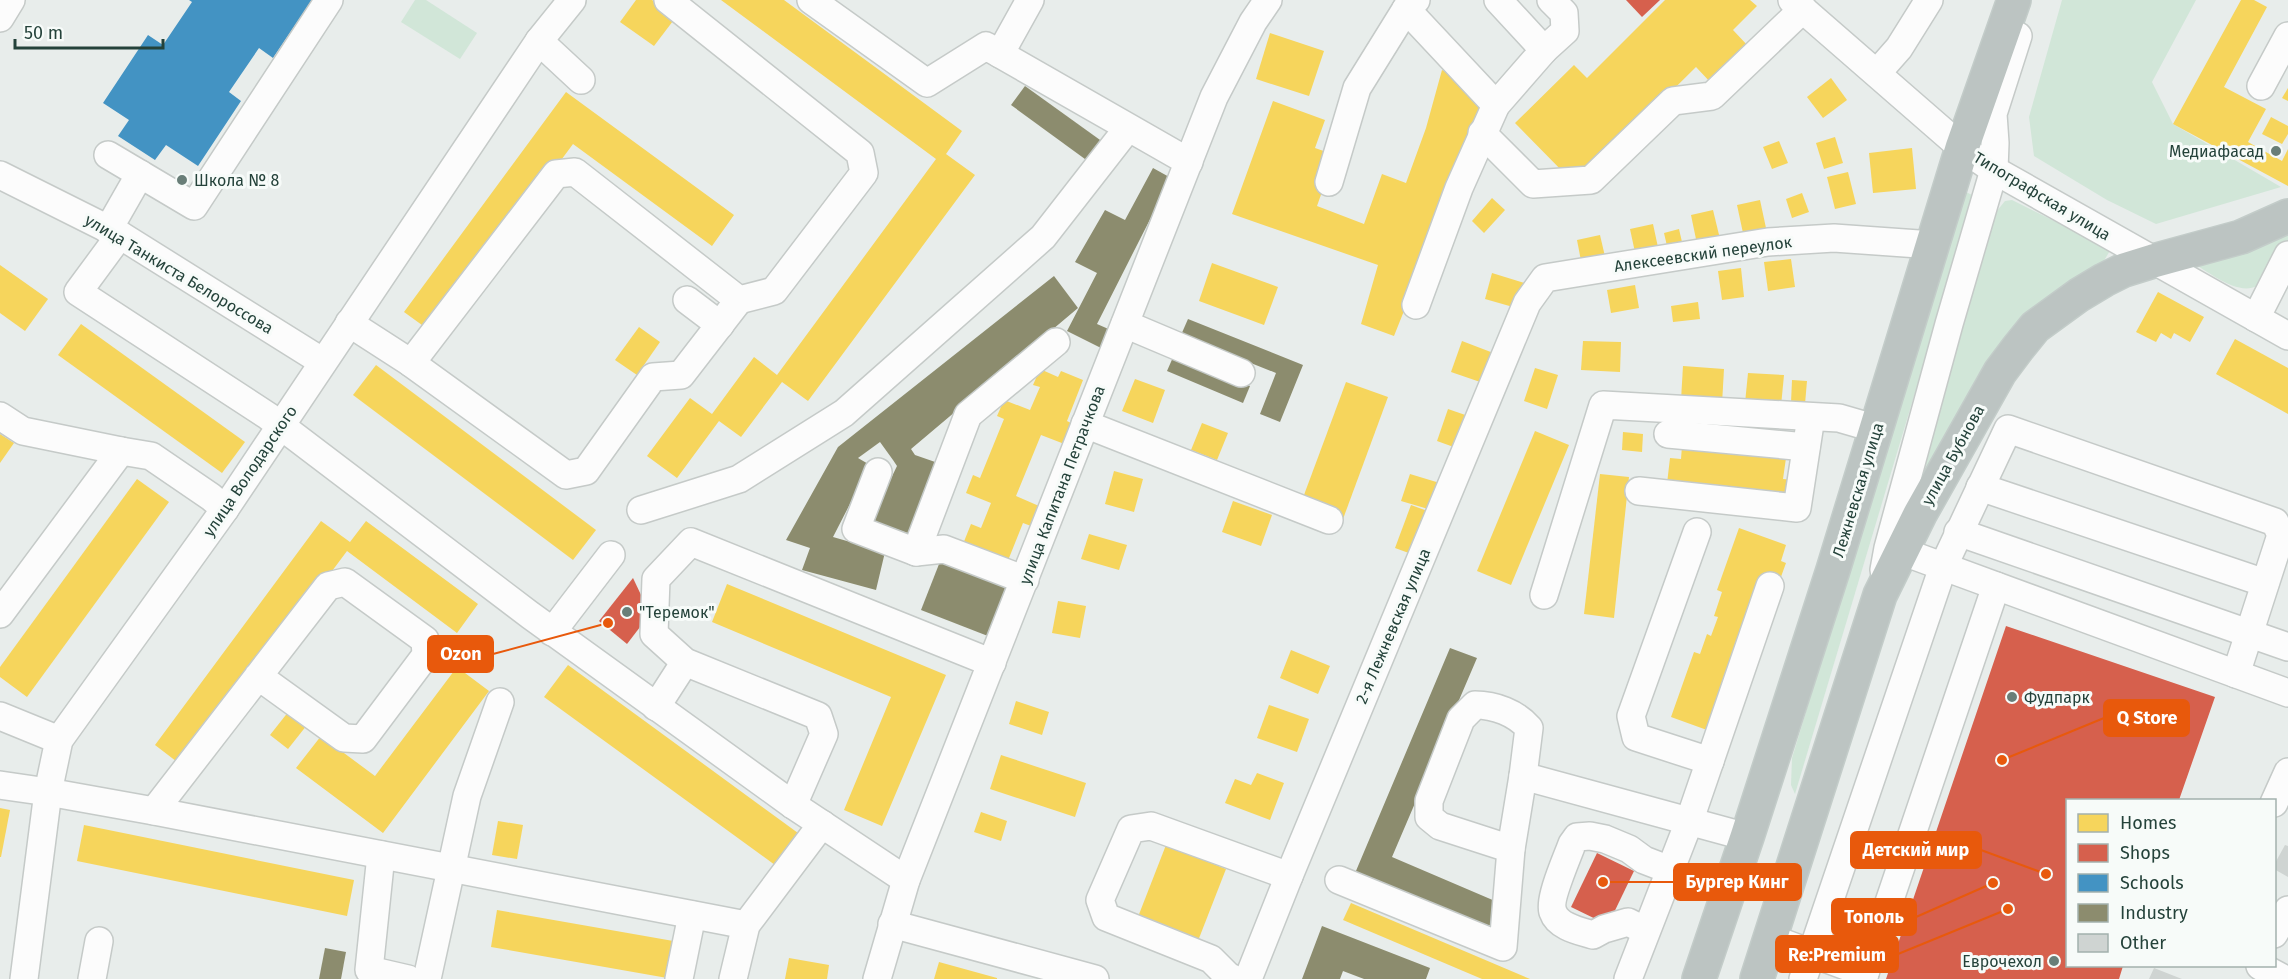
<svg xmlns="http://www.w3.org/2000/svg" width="2288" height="979" font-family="'Fira Sans',sans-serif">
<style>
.green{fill:#d1e6d8}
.homes{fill:#f6d55c}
.shops{fill:#d6604d}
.schools{fill:#4393c3}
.industry{fill:#8c8c6e}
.building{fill:#cfd4d2}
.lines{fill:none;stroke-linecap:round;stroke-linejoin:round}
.minor-casing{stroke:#c5cac8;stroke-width:30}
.highway-casing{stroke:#c3ccc9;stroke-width:36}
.minor{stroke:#fcfcfc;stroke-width:27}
.highway{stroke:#bcc4c2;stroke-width:33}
.poi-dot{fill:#697e78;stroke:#f7fbf9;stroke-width:2}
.labels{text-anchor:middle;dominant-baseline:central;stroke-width:6;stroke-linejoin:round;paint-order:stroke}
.poi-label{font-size:16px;fill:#24423a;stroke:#f7fbf9;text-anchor:start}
.street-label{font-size:16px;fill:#24423a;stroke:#f7fbf9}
.leader{fill:none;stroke:#e8590c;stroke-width:2}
.callout-dot{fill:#e8590c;stroke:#f7fbf9;stroke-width:2}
.callout{fill:#e8590c;stroke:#e8590c;stroke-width:2}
.callout-label{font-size:18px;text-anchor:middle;font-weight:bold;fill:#fff}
</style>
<rect width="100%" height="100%" fill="#e8edeb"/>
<g class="green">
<path d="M415 0H426L477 33 460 59 401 22Z"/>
<path d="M2062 0H2196L2152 82 2173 124 2281 187 2156 224 2107 200 2034 156 2029 117Z"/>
<path d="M1966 192 1972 195V202L1795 794 1791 785 1792 758 1963 193Z"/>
<path d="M2012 200 2111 249 2102 264 2007 337 1978 375 1903 513 1996 212 2005 201Z"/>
<path d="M2288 230V257C2280 264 2266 282 2257 286 2237 296 2209 272 2193 263Z"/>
</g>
<g class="homes">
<path d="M636 0H652L676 17 654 46 620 22Z"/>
<path d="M721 0H784L962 131 946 154 975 175 808 401 782 382 741 437 719 421 677 478 647 456 690 398 712 414 754 357 777 375 936 159Z"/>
<path d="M1665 0H1750L1757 6 1733 30 1749 47 1712 84 1696 67 1588 174 1570 179 1515 123 1574 65 1587 78Z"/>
<path d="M2241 0H2254L2267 7 2224 87 2266 109 2248 142 2282 161 2288 149V186L2173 124Z"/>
<path d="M1270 33 1324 51 1309 96 1256 79Z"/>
<path d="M1442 70 1465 81 1491 109 1449 198 1394 336 1361 324 1378 265 1232 214 1273 101 1325 120 1315 148 1335 155 1317 206 1364 224 1382 174 1406 183 1426 128Z"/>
<path d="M1831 78 1847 100 1823 118 1807 97Z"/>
<path d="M2288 88V101L2282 98Z"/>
<path d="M566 92 734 215 712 246 573 144 433 333 404 312Z"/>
<path d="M2271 117 2288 126V134L2282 144 2262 134Z"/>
<path d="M1835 137 1843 163 1824 169 1816 143Z"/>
<path d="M1779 141 1788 163 1772 169 1763 147Z"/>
<path d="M1912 148 1916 189 1873 193 1869 153Z"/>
<path d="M1848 172 1856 204 1835 209 1827 177Z"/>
<path d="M1802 193 1809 212 1792 218 1786 199Z"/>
<path d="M1492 198 1505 210 1484 233 1472 221Z"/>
<path d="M1760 200 1766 228 1743 233 1737 205Z"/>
<path d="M1713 210 1720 239 1697 244 1691 215Z"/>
<path d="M1653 224 1659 252 1636 257 1630 229Z"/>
<path d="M1679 229 1682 242 1667 246 1664 233Z"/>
<path d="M1600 235 1607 265 1583 271 1577 240Z"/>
<path d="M1791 259 1795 287 1768 291 1764 262Z"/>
<path d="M1212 263 1278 287 1264 325 1199 301Z"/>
<path d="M0 265 48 299 25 331 0 313Z"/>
<path d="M1741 268 1744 297 1722 300 1718 271Z"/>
<path d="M1492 273 1528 284 1520 309 1485 299Z"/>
<path d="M1635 285 1639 308 1611 313 1607 290Z"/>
<path d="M2158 292 2204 317 2190 342 2174 333 2171 339 2161 333 2156 342 2136 332Z"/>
<path d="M1698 302 1700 319 1673 322 1671 306Z"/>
<path d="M81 324 245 442 222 473 58 355Z"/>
<path d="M639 327 660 342 637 375 615 360Z"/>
<path d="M2235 339 2288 368V414L2216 374Z"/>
<path d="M1462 341 1496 354 1486 384 1451 372Z"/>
<path d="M1583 341 1621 342 1620 372 1581 370Z"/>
<path d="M376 365 596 530 573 560 353 395Z"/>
<path d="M1683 366 1724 369 1722 404 1681 400Z"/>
<path d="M1535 368 1558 375 1547 409 1524 401Z"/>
<path d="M1040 369 1058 377 1061 371 1083 380 1067 421 1075 425 1067 445 1041 435 1016 496 1039 506 1031 526 1023 523 1007 563 963 544 971 524 981 528 991 503 966 493 973 475 980 478 1004 419 997 416 1004 400 1030 410 1040 387 1033 385Z"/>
<path d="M1748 373 1784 375 1781 406 1745 403Z"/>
<path d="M1135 379 1165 390 1153 423 1122 411Z"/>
<path d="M1792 380 1807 381 1805 404 1791 403Z"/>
<path d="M1346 382 1388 397 1343 519 1301 503Z"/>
<path d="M1448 409 1474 418 1462 450 1437 441Z"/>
<path d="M1202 423 1228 433 1217 460 1191 450Z"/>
<path d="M1535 431 1569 445 1511 585 1477 571Z"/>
<path d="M1623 432 1643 434 1642 452 1622 450Z"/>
<path d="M0 434 14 443 0 463Z"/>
<path d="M1682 446 1786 458 1783 479 1794 480 1792 497 1666 492 1670 458 1681 459Z"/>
<path d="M1114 471 1143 479 1134 512 1105 504Z"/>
<path d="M1410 474 1443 484 1435 511 1401 501Z"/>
<path d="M1600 474 1629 477 1614 618 1584 614Z"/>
<path d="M137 479 169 502 27 697 0 677V667Z"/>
<path d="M1233 501 1272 515 1261 546 1222 532Z"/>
<path d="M1411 505 1433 513 1417 556 1395 548Z"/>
<path d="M321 521 350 542 366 521 478 604 457 633 347 551 185 768 155 745Z"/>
<path d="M1739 528 1786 545 1781 561 1786 563 1729 720 1718 734 1671 717 1694 652 1700 654 1707 634 1711 636 1718 617 1714 616 1722 592 1717 590Z"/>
<path d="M1089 534 1127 545 1119 570 1081 559Z"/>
<path d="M727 584 946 675 882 826 844 810 891 697 712 622Z"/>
<path d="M1058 601 1086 606 1080 638 1052 633Z"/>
<path d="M1291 650 1330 666 1318 694 1280 678Z"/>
<path d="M568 665 798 833 775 865 544 697Z"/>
<path d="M457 667 489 691 383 833 296 768 321 736 375 776Z"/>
<path d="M1016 701 1049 712 1042 735 1009 724Z"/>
<path d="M1269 705 1309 719 1297 752 1257 738Z"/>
<path d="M289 711 307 725 288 749 270 735Z"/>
<path d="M1001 755 1086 783 1075 817 990 789Z"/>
<path d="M1257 773 1284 783 1270 820 1225 803 1235 779 1251 785Z"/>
<path d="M0 808 10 810 1 857H0Z"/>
<path d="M981 812 1007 821 1001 841 974 832Z"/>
<path d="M498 821 523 825 517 859 492 855Z"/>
<path d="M84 825 354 880 347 916 77 861Z"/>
<path d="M1166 845 1226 869 1196 946 1136 922Z"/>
<path d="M1351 903 1530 979H1482L1343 920Z"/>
<path d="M497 910 679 942 673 979 491 947Z"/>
<path d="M789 958 829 965 827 979H785Z"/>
<path d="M939 962 997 978V979H934Z"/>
</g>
<g class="shops">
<path d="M1626 0H1660L1642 17Z"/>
<path d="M633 578 650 614 627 644 599 621Z"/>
<path d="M2006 626 2215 697 2179 800H2068V966H2123L2119 979H1886Z"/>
<path d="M1597 853 1634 871 1608 925 1571 907Z"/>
</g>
<path class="schools" d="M189 0H312L273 58 259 48 229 92 241 101 198 166 166 145 155 160 118 136 129 120 103 103 148 35 163 45 192 2Z"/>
<g class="industry">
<path d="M1025 86 1114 150 1100 170 1011 105Z"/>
<path d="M1153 168 1171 178 1097 324 1113 331 1105 350 1067 331 1097 273 1075 262 1105 210 1125 220Z"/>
<path d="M1054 276 1078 308 911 449 915 455 938 463 910 534 871 520 897 466 893 460 880 442 858 458 870 465 833 537 885 552 876 590 802 570 810 548 786 540 838 447Z"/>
<path d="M1188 319 1303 365 1280 422 1260 414 1276 373 1181 335Z"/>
<path d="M1174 355 1250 386 1243 403 1167 371Z"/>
<path d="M941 559 1013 587 993 638 921 610Z"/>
<path d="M1450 648 1477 658 1392 857 1502 904 1489 935 1353 878Z"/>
<path d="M1322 926 1430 968 1426 979H1364L1343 971 1340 979H1302Z"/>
<path d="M325 948 346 952 341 979H319Z"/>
</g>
<g class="building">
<path d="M2285 845 2288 846V877L2274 869V865Z"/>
<path d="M2154 968 2182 979H2149Z"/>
</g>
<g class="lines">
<defs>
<g id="minor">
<path d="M811 0 927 83 986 46 1189 162"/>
<path d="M1498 0 1544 50"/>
<path d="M1792 0 1962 148 1994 170 2288 336"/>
<path d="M1406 9 1496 105"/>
<path d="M0 18 11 0"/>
<path d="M539 41 581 80"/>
<path d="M1000 54 1030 0"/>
<path d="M1877 73 1899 48 1929 0"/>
<path d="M2261 86 2288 36"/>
<path d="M1482 133 1533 184 1591 180 1673 101 1712 96 1803 9"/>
<path d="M108 155 194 206 329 0"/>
<path d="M0 175 120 235 323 362"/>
<path d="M1329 182 1357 88 1406 9 1416 0"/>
<path d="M108 230 140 174"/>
<path d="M120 235 78 292 268 416 530 615 793 805 906 880"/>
<path d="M687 300 720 325"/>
<path d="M1416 305 1459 188 1496 105 1544 50 1565 31 1564 13 1551 0"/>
<path d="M2256 318 2288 255"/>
<path d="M349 323 411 363 556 174 575 172 739 300 774 291 864 173 860 153 668 0"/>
<path d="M1125 324 1241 373"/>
<path d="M411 363 566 475 586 471 653 377 681 375 739 300"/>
<path d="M0 416 23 431 121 451"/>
<path d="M1085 424 1329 520"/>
<path d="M1668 434 1806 447"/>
<path d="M878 472 856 529 916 552 944 549 1025 580"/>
<path d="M1980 487 2265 583"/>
<path d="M1639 491 1797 508 1811 417"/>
<path d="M641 510 739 479 844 413 1043 237 1128 128"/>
<path d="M1697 532 1631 716 1636 737 1710 761"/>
<path d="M1958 532 2288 647"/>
<path d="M1901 551 2288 693"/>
<path d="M916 552 968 415 1056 342"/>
<path d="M1884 570 1888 548 1949 324 1994 170 1995 143 1993 114 2018 36"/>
<path d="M1544 595 1603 405 1839 418 1877 429"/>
<path d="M0 614 121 451 151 456 211 497 225 509"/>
<path d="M552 632 611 555"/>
<path d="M656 707 685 662"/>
<path d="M0 716 59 740"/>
<path d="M0 785 48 792 154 811 746 925"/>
<path d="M2274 803 2288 772"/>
<path d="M793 805 824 734 818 716 685 662 654 634 656 579 691 542 992 663"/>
<path d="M154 811 328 586 345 582 425 640 426 655 363 739 344 738 258 676"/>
<path d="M1511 849 1440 826 1429 817V801L1461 719 1475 705C1495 705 1516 713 1529 728L1523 776 1747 837"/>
<path d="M381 855 369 970 408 979"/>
<path d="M1339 880 1503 947 1511 849 1523 776"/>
<path d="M892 924 1095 979"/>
<path d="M1646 931 1628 922 1604 929 1593 935C1580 931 1558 927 1553 912 1548 900 1567 858 1572 844L1577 837 1590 836 1605 839 1629 849 1644 860 1670 870"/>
<path d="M2274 934 2288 910"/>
<path d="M1770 938 1865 973"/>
<path d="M2260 966 2284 979"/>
<path d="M24 979 48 792 59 740 225 509 539 41 572 0"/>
<path d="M92 979 99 941"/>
<path d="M427 979 467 796 500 702"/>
<path d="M679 979 692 915"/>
<path d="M733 979 746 925 822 824"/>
<path d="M877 979 906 880 1214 97 1253 22 1268 0"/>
<path d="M1234 979 1228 976 1211 959 1106 917 1100 900 1131 829 1151 826 1289 876"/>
<path d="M1248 979 1289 876 1527 303 1545 278 1768 242 1834 238 1933 245"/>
<path d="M1628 979 1689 822 1770 586"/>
<path d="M1803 979 1943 567 2008 429 2275 522 2281 535 2236 674"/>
<path d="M1863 979 1996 586"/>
</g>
<g id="highway">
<path d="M1699 979 1747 837 1833 570 1962 148 2014 0"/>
<path d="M1757 979 1880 595 1920 514 2000 372 2018 348 2035 327 2079 295 2104 280 2124 270 2153 261 2241 237 2288 216"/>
</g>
</defs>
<use href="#minor" class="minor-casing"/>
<use href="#highway" class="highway-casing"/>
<use href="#minor" class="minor"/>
<use href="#highway" class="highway"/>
</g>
<g class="poi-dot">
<circle cx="2276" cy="151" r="6"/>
<circle cx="182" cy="180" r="6"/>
<circle cx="627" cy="612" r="6"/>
<circle cx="2012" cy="697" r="6"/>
<circle cx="2054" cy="961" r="6"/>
</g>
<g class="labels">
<g class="poi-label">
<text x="2264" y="151" text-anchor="end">Медиафасад</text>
<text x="194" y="180">Школа № 8</text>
<text x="639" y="612">"Теремок"</text>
<text x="2024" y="697">Фудпарк</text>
<text x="2042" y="961" text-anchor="end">Еврочехол</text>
</g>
<g class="street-label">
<text transform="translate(2042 196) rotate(31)">Типографская улица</text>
<text transform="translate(1703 254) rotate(-8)">Алексеевский переулок</text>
<text transform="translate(179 274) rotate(31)">улица Танкиста Белороссова</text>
<text transform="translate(1953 455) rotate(-61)">улица Бубнова</text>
<text transform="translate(250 471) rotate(-56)">улица Володарского</text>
<text transform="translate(1062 485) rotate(-69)">улица Капитана Петрачкова</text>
<text transform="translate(1858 490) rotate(-73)">Лежневская улица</text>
<text transform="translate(1393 626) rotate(-67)">2-я Лежневская улица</text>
</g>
</g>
<path class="leader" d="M608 623L493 654M2002 760L2104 718M2046 874L1981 850M1603 882L1674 882M1993 883L1916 917M2008 909L1898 954"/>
<g class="callout-dot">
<circle cx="608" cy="623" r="6"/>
<circle cx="2002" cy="760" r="6"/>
<circle cx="2046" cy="874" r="6"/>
<circle cx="1603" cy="882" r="6"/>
<circle cx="1993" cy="883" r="6"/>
<circle cx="2008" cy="909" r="6"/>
</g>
<g class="callout">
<rect x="428" y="636" width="65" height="36" rx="6"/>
<rect x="2104" y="700" width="85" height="36" rx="6"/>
<rect x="1851" y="832" width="130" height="36" rx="6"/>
<rect x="1674" y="864" width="127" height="36" rx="6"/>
<rect x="1832" y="899" width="84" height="36" rx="6"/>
<rect x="1776" y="936" width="122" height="36" rx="6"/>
</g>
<g class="callout-label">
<text x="461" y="660">Ozon</text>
<text x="2147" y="724">Q Store</text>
<text x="1916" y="856">Детский мир</text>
<text x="1737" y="888">Бургер Кинг</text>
<text x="1874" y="923">Тополь</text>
<text x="1837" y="961">Re:Premium</text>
</g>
<rect x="2066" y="799" width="210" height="168" fill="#f7fbf9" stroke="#a3b1ad" stroke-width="1.5"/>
<rect x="2078" y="814" width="30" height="18" fill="#f6d55c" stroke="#a3b1ad" stroke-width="1.5"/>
<text x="2120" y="829" font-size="18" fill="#24423a">Homes</text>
<rect x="2078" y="844" width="30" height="18" fill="#d6604d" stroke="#a3b1ad" stroke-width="1.5"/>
<text x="2120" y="859" font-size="18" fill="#24423a">Shops</text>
<rect x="2078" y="874" width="30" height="18" fill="#4393c3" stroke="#a3b1ad" stroke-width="1.5"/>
<text x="2120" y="889" font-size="18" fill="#24423a">Schools</text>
<rect x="2078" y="904" width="30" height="18" fill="#8c8c6e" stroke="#a3b1ad" stroke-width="1.5"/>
<text x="2120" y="919" font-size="18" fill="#24423a">Industry</text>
<rect x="2078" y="934" width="30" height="18" fill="#cfd4d2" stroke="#a3b1ad" stroke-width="1.5"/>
<text x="2120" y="949" font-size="18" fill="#24423a">Other</text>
<path d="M15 39v9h148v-9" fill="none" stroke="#24423a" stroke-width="3"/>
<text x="24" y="39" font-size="18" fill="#24423a" stroke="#f7fbf9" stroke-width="4.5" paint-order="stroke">50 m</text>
</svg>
